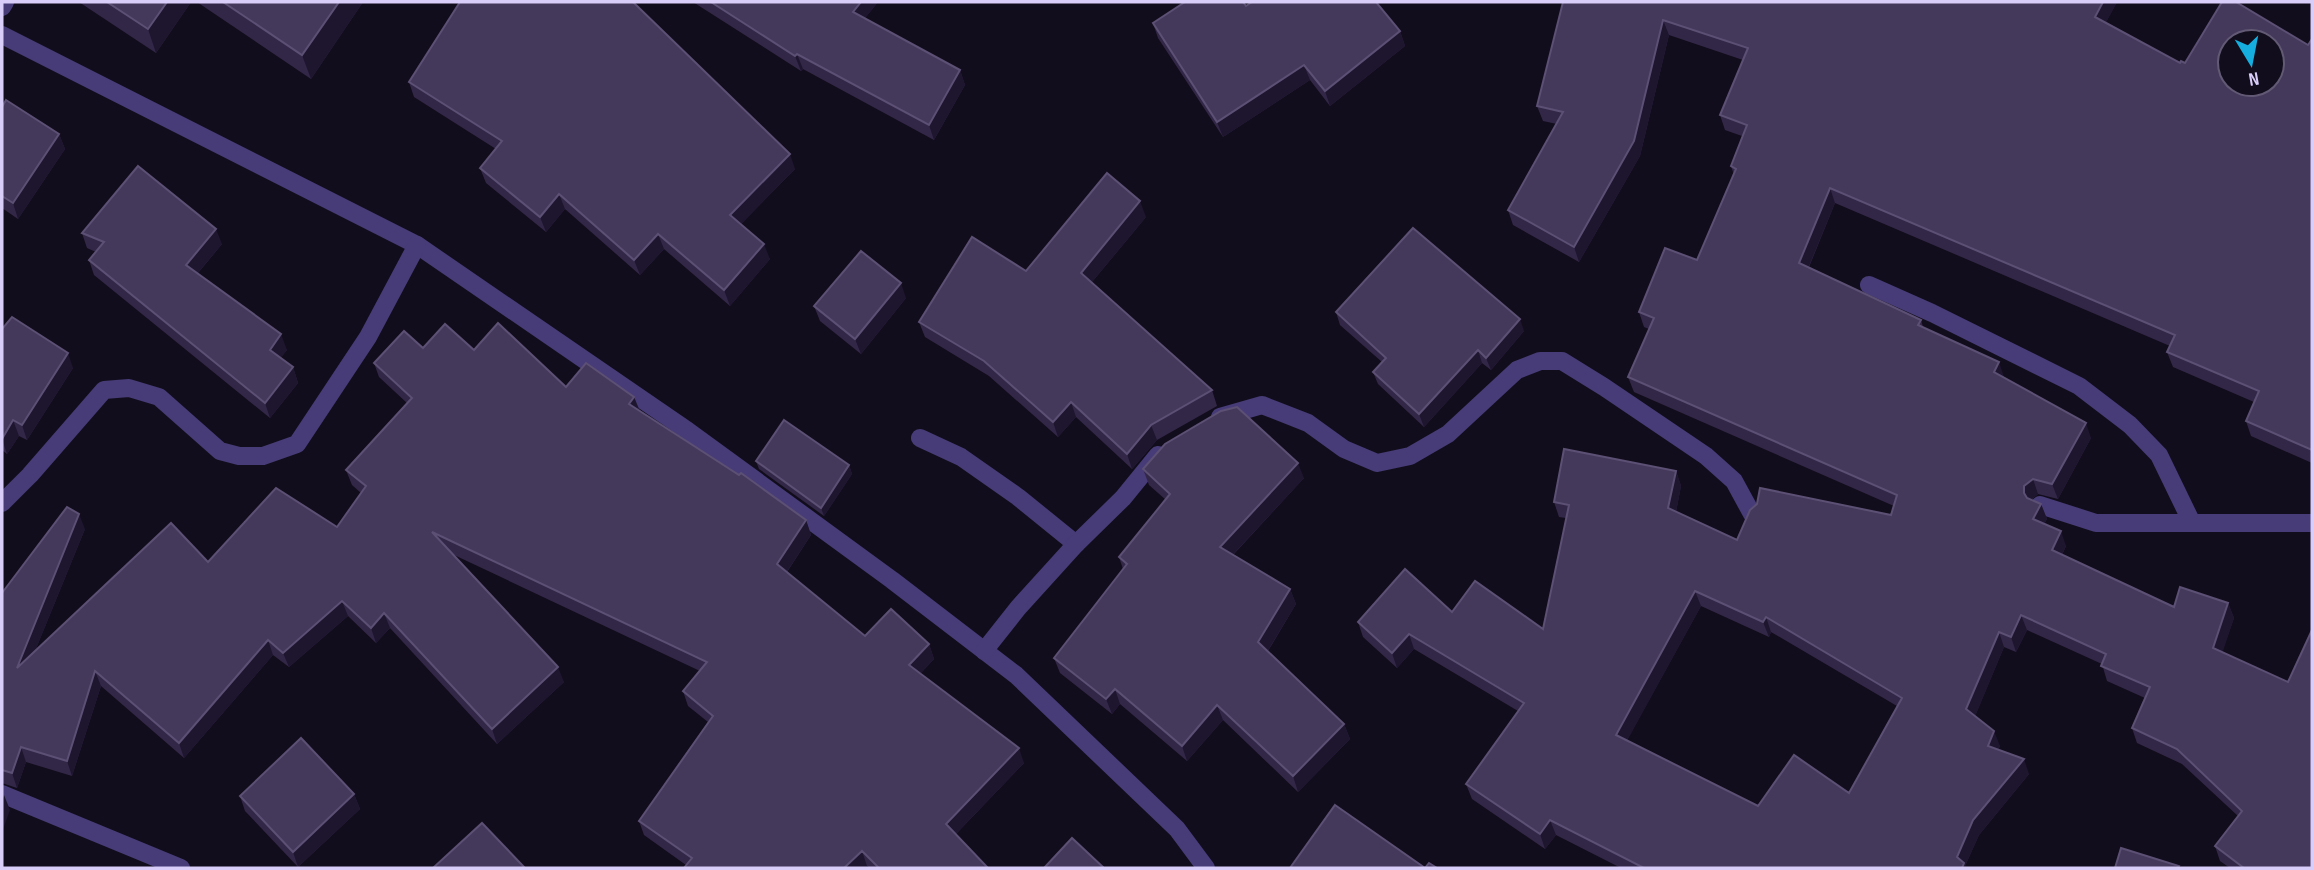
<svg xmlns="http://www.w3.org/2000/svg" width="2314" height="870" font-family="'Sofia Sans Condensed',sans-serif">
<style>
.lines{fill:none;stroke-linecap:round;stroke-linejoin:round}
.street{stroke:#473c77;stroke-width:18}
.wall{fill:#332748;fill-rule:evenodd}
.shaded-wall{fill:#1e152f}
.building{fill:#44395b;stroke:#5c5074;stroke-width:2;fill-rule:evenodd}
</style>
<rect width="100%" height="100%" fill="#120d1c"/>
<g class="lines">
<g class="street">
<path d="M2 7 5 2"/>
<path d="M2 35 417 245 688 431 892 580 1016 675 1177 829 1206 868"/>
<path d="M1869 285 1932 313 2079 386 2130 425 2159 455 2192 523"/>
<path d="M1220 417 1262 405 1308 423 1344 449 1377 463 1410 456 1448 434 1517 370 1540 361H1562L1604 387 1706 456 1734 481 1752 514"/>
<path d="M920 438 961 457 1018 497 1076 544"/>
<path d="M2 503 30 475 104 390 129 388 159 397 220 451 239 456H263L297 444 368 337 417 245"/>
<path d="M2040 505 2096 523H2312"/>
<path d="M984 651 1018 608 1076 544 1123 498 1158 455"/>
<path d="M2 794 181 868"/>
</g>
</g>
<g class="wall">
<path d="M79 2H191L156 53Z"/>
<path d="M197 2H363L311 79Z"/>
<path d="M693 2H878L865 18 960 70 965 85 934 140 803 69 801 71Z"/>
<path d="M1562 2H2117L2106 22 2180 63 2308 45 2312 39V463L2251 436 2246 421 2254 402 2173 367 2167 352 2170 346 1835 203 1809 267 1921 320 1923 327 2004 377V378L2091 438 2058 499 2038 494 2031 500 2041 504 2047 519 2044 524 2066 546 2062 555 2174 607 2228 603 2234 618 2222 652 2312 868H2230L2220 861 2215 846 2238 816 2182 764 2137 743 2132 728 2145 698 2107 681 2102 664 2027 630 2016 652 2004 647 1975 716 2000 746 1998 750 2029 774 1979 835 1965 866 1966 868H1621L1556 835 1545 849 1472 799 1466 784 1518 711 1414 649 1397 668 1363 637 1358 622 1452 612 1543 629 1566 518 1559 517 1554 502 1676 471 1681 486 1676 512 1737 540 1891 515 1894 506 1634 392 1628 377 1649 329 1644 327 1639 312 1697 260 1734 175 1731 166 1742 136 1725 130 1720 115 1743 60 1669 35 1640 156 1579 262 1513 225 1508 210 1557 124 1543 121 1537 106 1563 2ZM1701 606 1769 637 1771 632 1897 706 1849 793 1758 806 1627 740Z"/>
<path d="M1246 6 1400 31 1405 46 1330 106 1310 80 1223 137 1158 38 1153 23Z"/>
<path d="M409 82 795 169 741 224 770 259 730 306 664 249 640 275 565 209 546 232 486 183 480 168 496 149 414 97Z"/>
<path d="M2 107 59 134 65 149 18 219 2 208Z"/>
<path d="M1146 217 1092 282 1212 390 1217 406 1157 440 1132 469 1076 417 1058 437 989 376 925 337 919 322 1026 271Z"/>
<path d="M82 233 222 244 198 273 287 350 280 358 293 367 298 383 270 418 94 275 89 260 96 252 87 248Z"/>
<path d="M906 298 861 354 820 321 814 306Z"/>
<path d="M1336 312 1524 331 1491 370 1482 363 1424 427 1378 384 1373 372 1382 362 1340 325Z"/>
<path d="M2 329 73 368 27 440 19 436 7 454 2 450Z"/>
<path d="M423 348 474 350 566 387 634 397 640 411 806 520 811 535 787 572 865 636 929 644 934 659 920 674 1024 763 956 834 988 868H870L867 866 686 865 644 835 639 821 708 722 688 706 683 691 700 671 452 554 564 682 497 744 390 628 376 643 348 616 289 667 273 655 184 758 101 686 72 776 26 762 17 788 2 783V593L85 529 35 651 208 562 337 527 361 493 352 485 346 470 407 403 379 377 374 363Z"/>
<path d="M756 461 849 465 852 474 824 516 759 469Z"/>
<path d="M1143 469 1304 478 1233 555 1290 589 1296 604 1268 651 1344 724 1350 739 1298 792 1223 720 1187 761 1120 704 1112 714 1060 673 1054 658 1123 569 1119 557 1166 500 1149 485Z"/>
<path d="M354 794 360 809 298 867 245 811 240 796Z"/>
</g>
<g class="shaded-wall">
<path d="M167 2H191L156 53 148 29Z"/>
<path d="M339 2H363L311 79 302 55Z"/>
<path d="M861 2H878L858 27 853 12Z"/>
<path d="M2103 2H2117L2101 32 2095 17Z"/>
<path d="M1663 20 1669 35 1640 156 1579 262 1574 247Z"/>
<path d="M1400 31 1405 46 1330 106 1325 91Z"/>
<path d="M797 54 803 69 801 71 795 56Z"/>
<path d="M1304 65 1310 80 1223 137 1217 122Z"/>
<path d="M960 70 965 85 934 140 929 125Z"/>
<path d="M59 134 65 149 18 219 13 203Z"/>
<path d="M790 154 795 169 735 230 730 215Z"/>
<path d="M1830 188 1835 203 1804 278 1799 263Z"/>
<path d="M559 194 565 209 546 232 540 217Z"/>
<path d="M1140 201 1146 217 1087 288 1081 273Z"/>
<path d="M216 229 222 244 192 280 186 265Z"/>
<path d="M658 234 664 249 640 275 634 260Z"/>
<path d="M764 244 770 259 730 306 724 290Z"/>
<path d="M901 283 906 298 861 354 855 339Z"/>
<path d="M1520 319 1524 331 1491 370 1486 358Z"/>
<path d="M281 334 287 350 275 366 270 350Z"/>
<path d="M1478 350 1482 363 1424 427 1419 414Z"/>
<path d="M68 353 73 368 27 440 22 425Z"/>
<path d="M1999 362 2004 377 2000 387 1994 372Z"/>
<path d="M293 367 298 383 270 418 265 403Z"/>
<path d="M634 397 640 412 629 404Z"/>
<path d="M1071 402 1076 417 1058 437 1053 422Z"/>
<path d="M13 420 19 436 7 454 2 439Z"/>
<path d="M2086 423 2091 438 2058 499 2052 484Z"/>
<path d="M1151 425 1157 440 1132 469 1127 454Z"/>
<path d="M1298 463 1304 478 1226 562 1220 547Z"/>
<path d="M849 465 852 474 824 516 821 508Z"/>
<path d="M1676 471 1681 486 1674 523 1668 508Z"/>
<path d="M2033 479 2038 494 2029 501V508L2024 493V486Z"/>
<path d="M2041 504 2047 519 2039 534 2033 519Z"/>
<path d="M79 514 85 529 22 683 17 668Z"/>
<path d="M806 520 811 535 782 579 777 564Z"/>
<path d="M2061 531 2066 546 2057 565 2052 550Z"/>
<path d="M1290 589 1296 604 1264 657 1258 642Z"/>
<path d="M1695 591 1701 606 1622 750 1616 735Z"/>
<path d="M342 601 348 616 289 667 283 653Z"/>
<path d="M2228 603 2234 618 2219 663 2213 648Z"/>
<path d="M384 613 390 628 376 643 371 628Z"/>
<path d="M2021 615 2027 630 2016 652 2011 637Z"/>
<path d="M1766 617 1771 632 1769 637 1763 622Z"/>
<path d="M1999 632 2004 647 1972 724 1966 709Z"/>
<path d="M1409 634 1414 649 1397 668 1392 653Z"/>
<path d="M268 640 273 655 184 758 179 743Z"/>
<path d="M929 644 934 659 914 680 909 665Z"/>
<path d="M558 667 564 682 497 744 492 729Z"/>
<path d="M95 671 101 686 72 776 67 761Z"/>
<path d="M1115 689 1120 704 1112 714 1106 699Z"/>
<path d="M1217 705 1223 720 1187 761 1182 746Z"/>
<path d="M1344 724 1350 739 1298 792 1293 776Z"/>
<path d="M1994 731 2000 746 1994 761 1988 746Z"/>
<path d="M21 747 26 762 17 788 12 773Z"/>
<path d="M1019 748 1024 763 951 839 946 824Z"/>
<path d="M2024 759 2029 774 1979 835 1965 866 1966 868H1961L1957 857 1973 820Z"/>
<path d="M354 794 360 809 298 867 293 852Z"/>
<path d="M4 795 10 810 2 832V802Z"/>
<path d="M1550 820 1556 835 1545 849 1540 834Z"/>
<path d="M862 851 867 866 865 868H844Z"/>
</g>
<g class="building">
<path d="M107 2H167L148 29Z"/>
<path d="M223 2H339L302 55Z"/>
<path d="M460 2H633L790 154 730 215 764 244 724 290 658 234 634 260 559 194 540 217 480 168 502 141 409 82Z"/>
<path d="M711 2H861L853 12 960 70 929 125 797 54 795 56Z"/>
<path d="M1185 2H1243L1246 6 1252 2H1376L1400 31 1325 91 1304 65 1217 122 1153 23Z"/>
<path d="M1563 2H2103L2095 17 2180 63 2181 61 2185 63 2222 2H2236L2308 45 2312 39V450L2246 421 2259 391 2167 352 2175 335 1830 188 1799 263 1921 320 1918 325 1999 362 1994 372 2086 423 2052 484 2033 479 2024 486V493L2027 498 2041 504 2033 519 2061 531 2052 550 2174 607 2180 587 2228 603 2213 648 2288 682 2312 630V868H2244L2215 846 2242 811 2177 749 2132 728 2150 687 2101 666 2106 654 2021 615 2011 637 1999 632 1966 709 1994 731 1988 746 2024 759 1973 820 1957 857 1964 863 1962 868H1644L1550 820 1540 834 1466 784 1524 703 1409 634 1392 653 1358 622 1405 569 1452 612 1475 581 1543 629 1569 505 1554 502 1564 449 1676 471 1668 508 1737 540 1750 510 1757 504 1760 488 1891 515 1897 495 1628 377 1654 318 1639 312 1665 248 1697 260 1736 169 1731 166 1747 125 1720 115 1748 48 1663 20 1634 141 1574 247 1508 210 1563 112 1537 106ZM2230 42H2272V84H2230ZM1695 591 1763 622 1766 617 1902 698 1849 793 1794 755 1758 806 1616 735Z"/>
<path d="M6 100 59 134 13 203 2 196V107Z"/>
<path d="M138 166 216 229 186 265 281 334 270 350 293 367 265 403 89 260 104 242 82 233Z"/>
<path d="M1107 173 1140 201 1081 273 1212 390 1151 425 1127 454 1071 402 1053 422 984 361 919 322 972 237 1026 271Z"/>
<path d="M1413 228 1520 319 1486 358 1478 350 1419 414 1373 372 1386 358 1336 312Z"/>
<path d="M861 251 901 283 855 339 814 306Z"/>
<path d="M12 317 68 353 22 425 13 420 2 439V329Z"/>
<path d="M498 323 566 387 586 363 634 397 629 404 739 475 741 473 806 520 777 564 865 636 891 609 929 644 909 665 1019 748 946 824 988 868H879L862 851 844 868H684L692 858 639 821 713 716 683 691 707 662 432 532 558 667 492 729 384 613 371 628 342 601 283 653 268 640 179 743 95 671 67 761 21 747 12 773 2 770V593L67 507 79 514 17 668 171 523 208 562 276 488 337 527 366 486 346 470 412 398 374 363 404 331 423 348 445 324 474 350Z"/>
<path d="M1237 407 1298 463 1220 547 1290 589 1258 642 1344 724 1293 776 1217 705 1182 746 1115 689 1106 699 1054 658 1127 564 1119 557 1170 494 1143 469 1165 444 1221 411Z"/>
<path d="M784 420 849 465 821 508 756 461Z"/>
<path d="M301 738 354 794 293 852 240 796Z"/>
<path d="M1335 805 1425 868H1290Z"/>
<path d="M482 823 525 868H433Z"/>
<path d="M1072 838 1104 868H1044Z"/>
<path d="M2121 848 2179 866 2178 868H2115Z"/>
<path d="M1429 863 1437 868H1425Z"/>
</g>
<rect width="2314" height="870" fill="none" stroke="#d9cdfa" stroke-width="7"/>
<g transform="translate(2251 63) rotate(170)"><circle r="33" fill="#120d1c" stroke="#625a75" stroke-width="2"/>
<path d="M0-5L12 26L0 18L-12 26Z" fill="#15aedf"/>
<text y="-10" font-size="19" font-weight="bold" text-anchor="middle" fill="#d9cdfa">N</text>
</g>
</svg>
